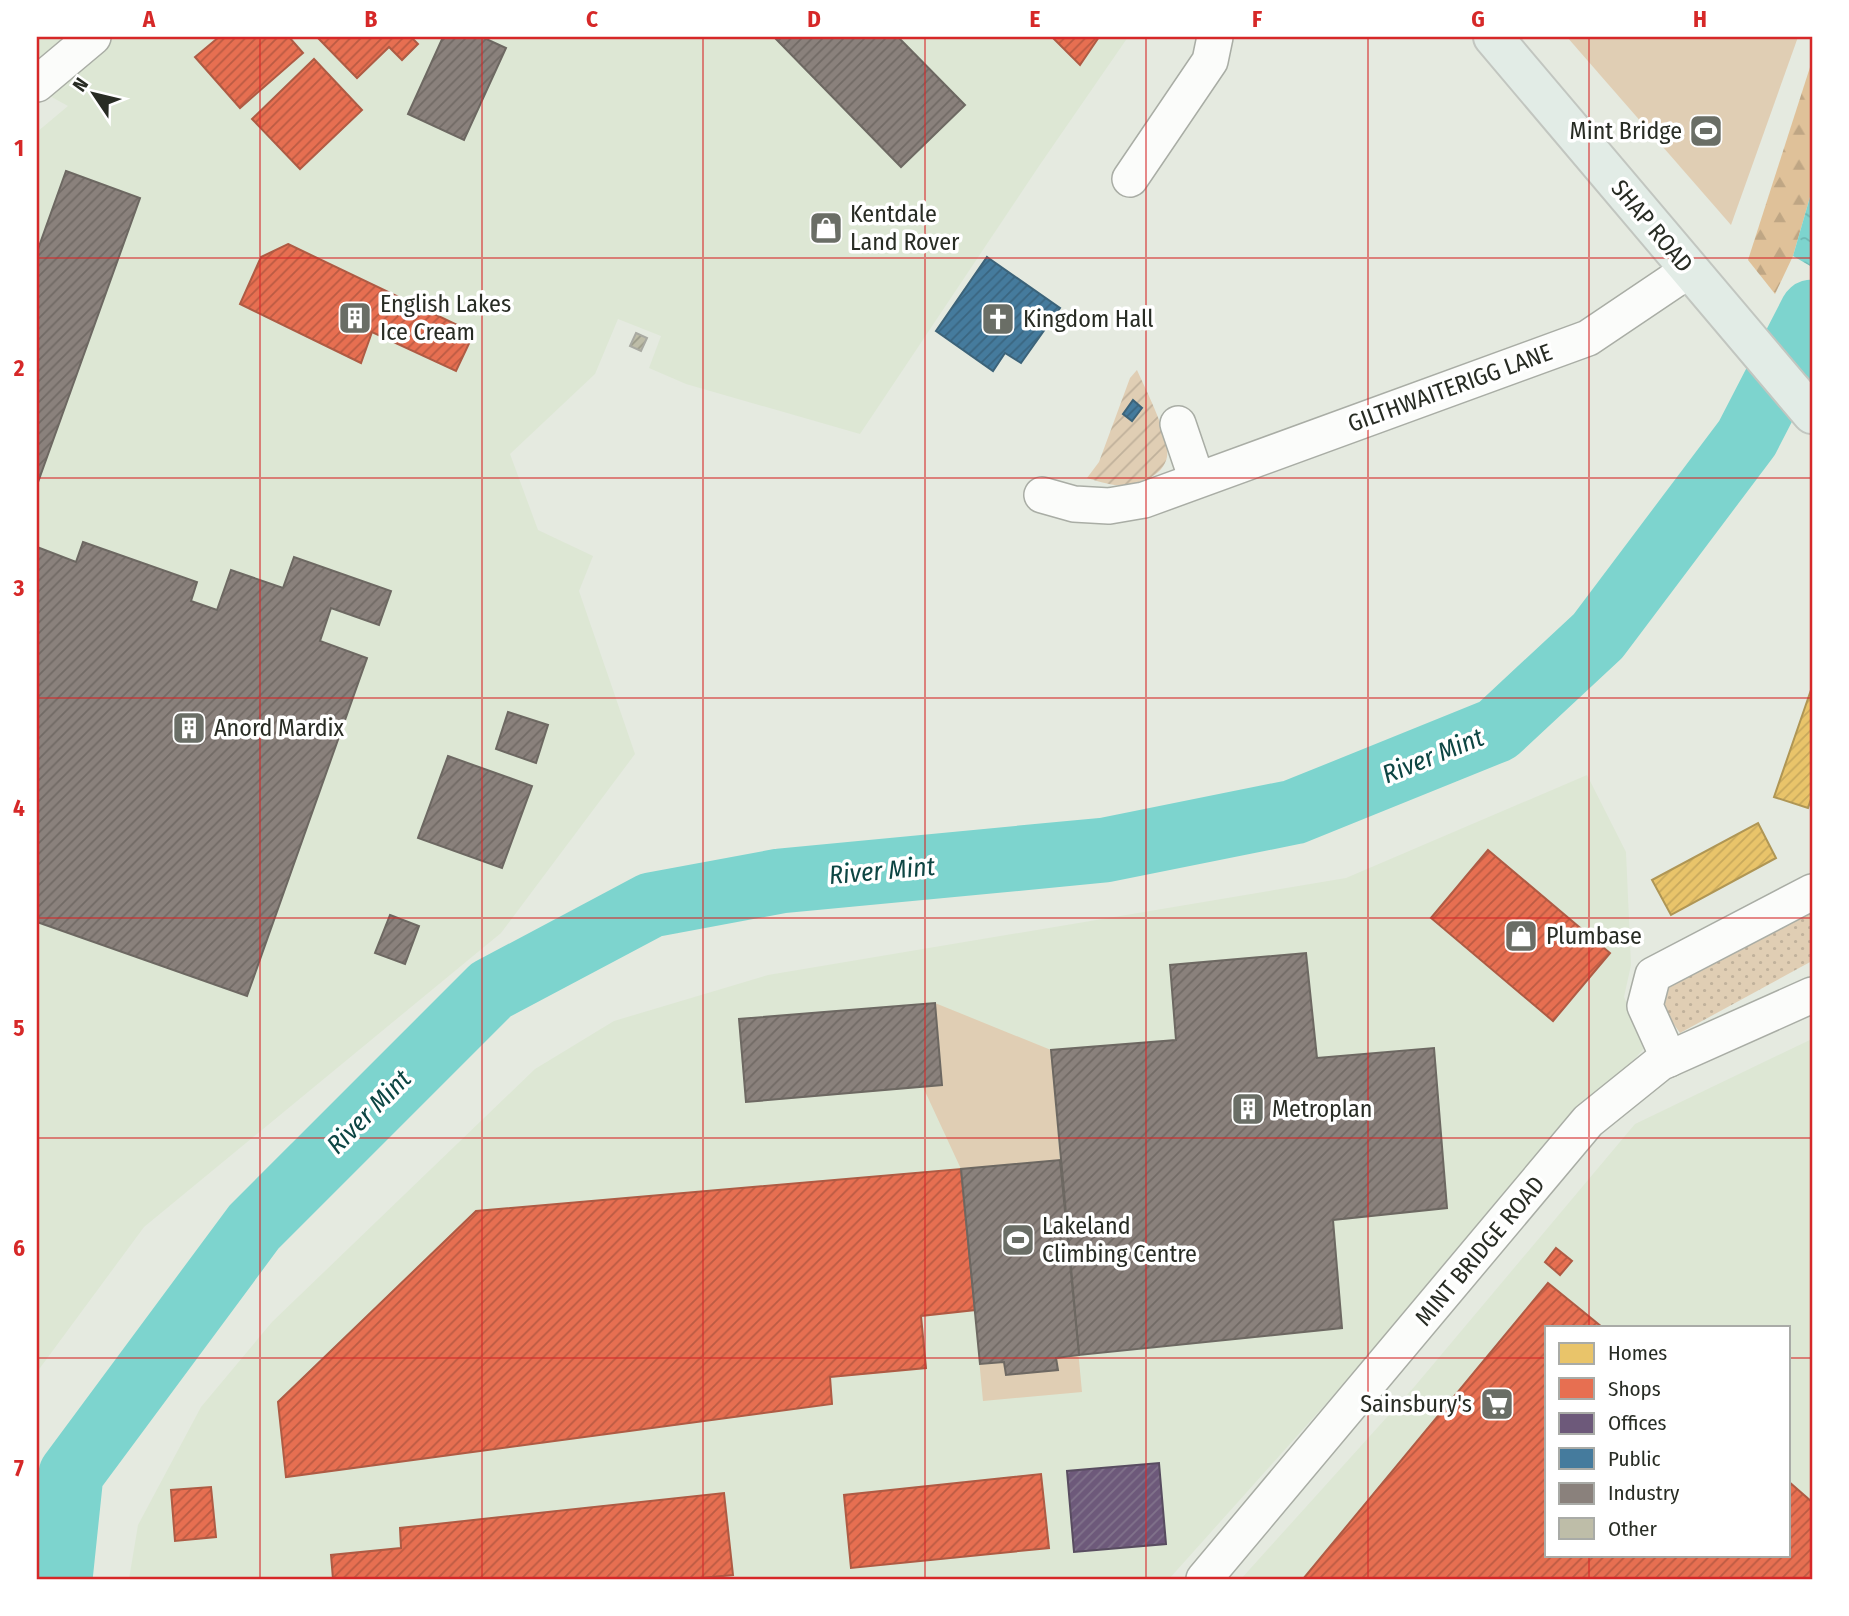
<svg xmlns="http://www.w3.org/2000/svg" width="1849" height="1616" font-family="'Fira Sans Condensed',sans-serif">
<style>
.built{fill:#dde7d4;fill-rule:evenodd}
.grass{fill:url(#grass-dots)}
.forest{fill:url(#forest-firs)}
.garden{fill:url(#garden-furrows)}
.pitch{fill:#e0ceb4}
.water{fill:url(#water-ripples)}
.homes{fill:url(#homes-hatch);stroke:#af9655;stroke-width:2}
.shops{fill:url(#shops-hatch);stroke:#ae5b44;stroke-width:2}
.offices{fill:url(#offices-hatch);stroke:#584c60;stroke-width:2}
.public{fill:url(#public-hatch);stroke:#3c6379;stroke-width:2}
.industry{fill:url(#industry-hatch);stroke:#6d6862;stroke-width:2}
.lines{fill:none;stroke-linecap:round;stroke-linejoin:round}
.river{stroke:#7dd4ce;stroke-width:65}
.building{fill:url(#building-hatch);stroke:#a9aaa2;stroke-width:2}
.minor-casing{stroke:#a9ada5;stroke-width:38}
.trunk-casing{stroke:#c2c6c0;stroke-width:42}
.minor{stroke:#fbfcfa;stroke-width:35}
.trunk{stroke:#e2ece6;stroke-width:38}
.grid{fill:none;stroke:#d62828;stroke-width:2;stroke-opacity:0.55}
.labels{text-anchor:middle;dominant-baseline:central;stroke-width:7;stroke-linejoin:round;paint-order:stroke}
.poi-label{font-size:24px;fill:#282c24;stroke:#fff;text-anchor:start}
.street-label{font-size:24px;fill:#282c24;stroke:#fff}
.water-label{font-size:26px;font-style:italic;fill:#0d4543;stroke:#fff}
.neatline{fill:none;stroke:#d62828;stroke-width:2.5}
.grid-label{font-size:23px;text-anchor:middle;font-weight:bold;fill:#d62828}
</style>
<defs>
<pattern id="grass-dots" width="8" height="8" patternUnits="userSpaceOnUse" patternTransform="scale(1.75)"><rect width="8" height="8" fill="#e0ceb4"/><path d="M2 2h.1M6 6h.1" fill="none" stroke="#c0b19b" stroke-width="1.8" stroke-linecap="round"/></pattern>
<pattern id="forest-firs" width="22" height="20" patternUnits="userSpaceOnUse" patternTransform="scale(1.75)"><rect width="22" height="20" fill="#dfc199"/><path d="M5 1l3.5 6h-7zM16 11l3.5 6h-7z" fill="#bfa684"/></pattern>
<pattern id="garden-furrows" width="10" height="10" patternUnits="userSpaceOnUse" patternTransform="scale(1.75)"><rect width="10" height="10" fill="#e0ceb4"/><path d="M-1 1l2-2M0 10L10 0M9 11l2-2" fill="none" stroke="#c0b19b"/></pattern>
<pattern id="water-ripples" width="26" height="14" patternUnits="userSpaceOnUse" patternTransform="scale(1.75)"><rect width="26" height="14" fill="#7dd4ce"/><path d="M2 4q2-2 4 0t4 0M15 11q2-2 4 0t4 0" fill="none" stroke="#6cb6b1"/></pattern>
<pattern id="homes-hatch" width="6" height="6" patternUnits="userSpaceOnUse" patternTransform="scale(1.75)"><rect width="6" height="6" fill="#e9c46a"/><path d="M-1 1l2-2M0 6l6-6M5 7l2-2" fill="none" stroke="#c8a95c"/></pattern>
<pattern id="shops-hatch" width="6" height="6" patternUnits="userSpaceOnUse" patternTransform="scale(1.75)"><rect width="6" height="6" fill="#e76f51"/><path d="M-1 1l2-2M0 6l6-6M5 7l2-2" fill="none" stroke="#bb5b43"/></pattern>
<pattern id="offices-hatch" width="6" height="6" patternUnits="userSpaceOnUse" patternTransform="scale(1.75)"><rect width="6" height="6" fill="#6d597a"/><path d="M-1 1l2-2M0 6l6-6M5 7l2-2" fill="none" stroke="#81738b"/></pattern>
<pattern id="public-hatch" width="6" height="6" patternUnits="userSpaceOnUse" patternTransform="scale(1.75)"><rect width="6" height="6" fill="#457b9d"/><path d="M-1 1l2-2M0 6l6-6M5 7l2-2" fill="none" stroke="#3a6580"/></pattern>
<pattern id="industry-hatch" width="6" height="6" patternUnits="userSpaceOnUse" patternTransform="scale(1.75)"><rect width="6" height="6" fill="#8a817c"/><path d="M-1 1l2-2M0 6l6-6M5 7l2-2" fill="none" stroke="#716a65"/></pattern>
<pattern id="building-hatch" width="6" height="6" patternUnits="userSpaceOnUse" patternTransform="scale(1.75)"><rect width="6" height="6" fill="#bebda8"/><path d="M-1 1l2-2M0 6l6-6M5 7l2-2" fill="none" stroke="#9a9a89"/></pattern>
</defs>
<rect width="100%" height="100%" fill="#e5eae0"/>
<g class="built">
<path d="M37 37H1128L1039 166 860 434 686 384 649 368 661 336 618 319 595 374 510 454 538 530 593 556 579 591 635 754 501 933 144 1227 37 1372V132L68 106 37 89Z"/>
<path d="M1587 775 1626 852 1631 965 1624 997 1647 1045 1169 1579H129L138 1525 201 1407 272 1322 535 1069 614 1021 768 975 1346 878Z"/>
<path d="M1812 1039V1579H1241L1415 1386 1635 1124ZM1546 1327H1788V1555H1546Z"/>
</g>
<path class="grass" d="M1812 912V961L1680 1033 1660 1005 1664 988Z"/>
<path class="forest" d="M1812 61V190L1793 256 1775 294 1748 260Z"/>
<path class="garden" d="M1137 370C1145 388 1171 439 1167 457 1165 467 1158 473 1150 478 1127 491 1111 485 1087 478L1099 462 1130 378Z"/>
<g class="pitch">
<path d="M1567 37H1798L1731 225Z"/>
<path d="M935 1003 1051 1050 1060 1160 1082 1392 983 1401 961 1169 923 1087 746 1102 739 1019Z"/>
</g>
<path class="water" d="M1812 190V267L1793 256Z"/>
<g class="homes">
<path d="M1812 687V796L1808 808 1774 797Z"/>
<path d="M1758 823 1776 858 1671 915 1652 880Z"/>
</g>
<g class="shops">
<path d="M219 37H289L303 53 240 108 195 57Z"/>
<path d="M317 37H411L418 44 402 60 389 47 357 78Z"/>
<path d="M1052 37H1099L1080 65Z"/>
<path d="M314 59 362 110 300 169 252 119Z"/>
<path d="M288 244 474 333 456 371 372 332 361 363 240 304 261 257Z"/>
<path d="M1488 850 1610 953 1553 1021 1431 918Z"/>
<path d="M961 1169 975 1310 921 1316 926 1368 830 1377 832 1404 286 1477 278 1402 476 1211Z"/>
<path d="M1556 1248 1572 1261 1560 1275 1545 1262Z"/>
<path d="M1548 1283 1602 1327H1546V1555H1788V1481L1812 1502V1579H1303Z"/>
<path d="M1041 1474 1049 1548 851 1568 844 1495Z"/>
<path d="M211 1487 216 1537 175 1541 171 1490Z"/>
<path d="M724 1493 733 1575 690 1579H333L331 1555 401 1548 400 1528Z"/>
</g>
<path class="offices" d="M1159 1463 1166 1544 1074 1552 1067 1471Z"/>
<g class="public">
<path d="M987 257 1060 308 1021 363 1005 353 993 371 936 331Z"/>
<path d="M1133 400 1142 408 1132 421 1123 414Z"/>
</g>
<g class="industry">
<path d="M443 37H482L506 48 464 140 408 114Z"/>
<path d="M774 37H898L965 105 901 167Z"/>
<path d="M66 171 140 198 37 485V252Z"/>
<path d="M83 542 197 582 191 601 217 610 231 570 283 588 294 557 391 591 379 625 331 608 320 641 367 658 247 996 37 922V547L76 562Z"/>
<path d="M508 712 548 725 536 763 496 749Z"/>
<path d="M448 756 532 786 502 868 418 838Z"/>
<path d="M390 915 419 926 405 964 375 953Z"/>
<path d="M1306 953 1317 1058 1434 1048 1447 1208 1333 1220 1342 1328 1079 1355 1051 1050 1176 1040 1170 965Z"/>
<path d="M935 1003 942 1085 746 1102 739 1019Z"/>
<path d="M1060 1160 1079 1355 1056 1358 1058 1370 1006 1375 1004 1362 980 1364 961 1169Z"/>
</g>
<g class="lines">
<path class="river" d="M60 1579 71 1474 254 1227 491 990 651 905 780 881 1105 850 1294 812 1497 730 1598 636 1747 438 1812 312"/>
</g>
<path class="building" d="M636 333 647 338 641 351 630 346Z"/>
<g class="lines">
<defs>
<g id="minor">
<path d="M37 84 93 37"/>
<path d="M1130 179 1210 61 1215 37"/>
<path d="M1178 424 1197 480"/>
<path d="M1042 495 1074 504 1109 506 1144 500 1588 338 1689 270"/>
<path d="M1669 1059 1645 1006 1653 975 1812 892"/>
<path d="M1204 1579 1588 1121 1660 1063 1812 995"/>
</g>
<path id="trunk" d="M1493 37 1812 414"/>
</defs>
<use href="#minor" class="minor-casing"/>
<use href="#trunk" class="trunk-casing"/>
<use href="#minor" class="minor"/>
<use href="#trunk" class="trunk"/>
</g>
<path class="grid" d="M260 37V1579M482 37V1579M703 37V1579M925 37V1579M1146 37V1579M1368 37V1579M1589 37V1327M37 258H1812M37 478H1812M37 698H1812M37 918H1812M37 1138H1812M37 1358H1546M1788 1358H1812M1589 1555V1579"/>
<defs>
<symbol id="stadium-square" viewBox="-11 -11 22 22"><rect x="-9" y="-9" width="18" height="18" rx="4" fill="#6a6e66" stroke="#fff"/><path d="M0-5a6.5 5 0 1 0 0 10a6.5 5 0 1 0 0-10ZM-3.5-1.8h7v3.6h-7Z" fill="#fff"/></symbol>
<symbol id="shop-square" viewBox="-11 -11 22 22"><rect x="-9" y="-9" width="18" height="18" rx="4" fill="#6a6e66" stroke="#fff"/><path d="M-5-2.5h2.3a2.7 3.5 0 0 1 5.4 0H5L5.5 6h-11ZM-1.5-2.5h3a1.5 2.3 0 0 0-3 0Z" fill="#fff"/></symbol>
<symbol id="building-square" viewBox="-11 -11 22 22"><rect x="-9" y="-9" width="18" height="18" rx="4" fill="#6a6e66" stroke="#fff"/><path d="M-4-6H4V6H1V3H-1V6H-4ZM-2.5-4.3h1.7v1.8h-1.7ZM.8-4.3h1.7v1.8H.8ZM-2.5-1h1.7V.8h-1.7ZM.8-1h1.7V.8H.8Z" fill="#fff"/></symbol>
<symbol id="church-square" viewBox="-11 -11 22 22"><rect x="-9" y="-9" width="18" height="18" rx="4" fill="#6a6e66" stroke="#fff"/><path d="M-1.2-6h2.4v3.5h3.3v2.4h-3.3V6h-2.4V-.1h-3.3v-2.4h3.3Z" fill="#fff"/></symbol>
<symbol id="supermarket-square" viewBox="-11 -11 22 22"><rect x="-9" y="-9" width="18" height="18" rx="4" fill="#6a6e66" stroke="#fff"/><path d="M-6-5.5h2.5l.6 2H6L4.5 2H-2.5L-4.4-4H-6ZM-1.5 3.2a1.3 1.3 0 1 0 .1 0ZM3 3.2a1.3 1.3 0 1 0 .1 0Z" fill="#fff"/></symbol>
</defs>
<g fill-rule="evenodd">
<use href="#stadium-square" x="1687" y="112" width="38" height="38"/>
<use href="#shop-square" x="807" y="209" width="38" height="38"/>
<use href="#building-square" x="336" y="299" width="38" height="38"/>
<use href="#church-square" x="979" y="300" width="38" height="38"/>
<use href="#building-square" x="170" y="709" width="38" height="38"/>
<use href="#shop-square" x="1502" y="917" width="38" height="38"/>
<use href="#building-square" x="1229" y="1090" width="38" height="38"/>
<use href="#stadium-square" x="999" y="1221" width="38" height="38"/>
<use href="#supermarket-square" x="1478" y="1385" width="38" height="38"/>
</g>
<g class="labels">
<g class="poi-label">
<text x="1682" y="131" text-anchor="end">Mint Bridge</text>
<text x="850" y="214">Kentdale<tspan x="850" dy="28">Land Rover</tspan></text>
<text x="380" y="304">English Lakes<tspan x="380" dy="28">Ice Cream</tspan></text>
<text x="1023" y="319">Kingdom Hall</text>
<text x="214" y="728">Anord Mardix</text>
<text x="1546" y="936">Plumbase</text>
<text x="1272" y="1109">Metroplan</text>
<text x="1042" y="1226">Lakeland<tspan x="1042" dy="28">Climbing Centre</tspan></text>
<text x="1472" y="1404" text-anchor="end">Sainsbury's</text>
</g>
<g class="street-label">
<text transform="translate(1652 226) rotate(50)">SHAP ROAD</text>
<text transform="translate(1450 388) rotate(-20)">GILTHWAITERIGG LANE</text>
<text transform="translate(1480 1251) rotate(-50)">MINT BRIDGE ROAD</text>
</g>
<g class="water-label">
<text transform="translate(1433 756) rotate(-22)">River Mint</text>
<text transform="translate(882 871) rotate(-5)">River Mint</text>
<text transform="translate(369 1112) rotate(-45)">River Mint</text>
</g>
</g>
<rect width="1849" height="1616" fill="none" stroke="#ffffff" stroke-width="77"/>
<rect x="1545" y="1326" width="245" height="231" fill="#ffffff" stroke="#a9aba7" stroke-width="2"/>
<rect x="1559" y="1343" width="35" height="21" fill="#e9c46a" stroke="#a9aba7" stroke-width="2"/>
<text x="1608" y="1360" font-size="21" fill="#282c24">Homes</text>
<rect x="1559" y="1378" width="35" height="21" fill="#e76f51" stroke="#a9aba7" stroke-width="2"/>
<text x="1608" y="1396" font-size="21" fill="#282c24">Shops</text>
<rect x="1559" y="1413" width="35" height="21" fill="#6d597a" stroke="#a9aba7" stroke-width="2"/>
<text x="1608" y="1430" font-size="21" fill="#282c24">Offices</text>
<rect x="1559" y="1448" width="35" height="21" fill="#457b9d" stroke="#a9aba7" stroke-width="2"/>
<text x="1608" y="1466" font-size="21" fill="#282c24">Public</text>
<rect x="1559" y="1483" width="35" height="21" fill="#8a817c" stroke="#a9aba7" stroke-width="2"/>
<text x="1608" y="1500" font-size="21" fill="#282c24">Industry</text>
<rect x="1559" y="1518" width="35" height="21" fill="#bebda8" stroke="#a9aba7" stroke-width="2"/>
<text x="1608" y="1536" font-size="21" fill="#282c24">Other</text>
<g transform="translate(94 94) rotate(305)" stroke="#ffffff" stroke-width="5" paint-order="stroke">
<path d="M0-5L12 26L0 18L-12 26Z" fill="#282c24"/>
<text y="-10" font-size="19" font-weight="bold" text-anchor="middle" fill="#282c24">N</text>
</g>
<rect x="38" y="38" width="1773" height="1540" class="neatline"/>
<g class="grid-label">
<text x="149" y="27">A</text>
<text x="371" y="27">B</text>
<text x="592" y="27">C</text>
<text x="814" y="27">D</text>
<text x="1035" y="27">E</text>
<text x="1257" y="27">F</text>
<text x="1478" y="27">G</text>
<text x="1700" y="27">H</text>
<text x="19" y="156">1</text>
<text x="19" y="376">2</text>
<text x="19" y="596">3</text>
<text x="19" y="816">4</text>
<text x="19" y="1036">5</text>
<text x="19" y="1256">6</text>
<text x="19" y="1476">7</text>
</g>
</svg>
